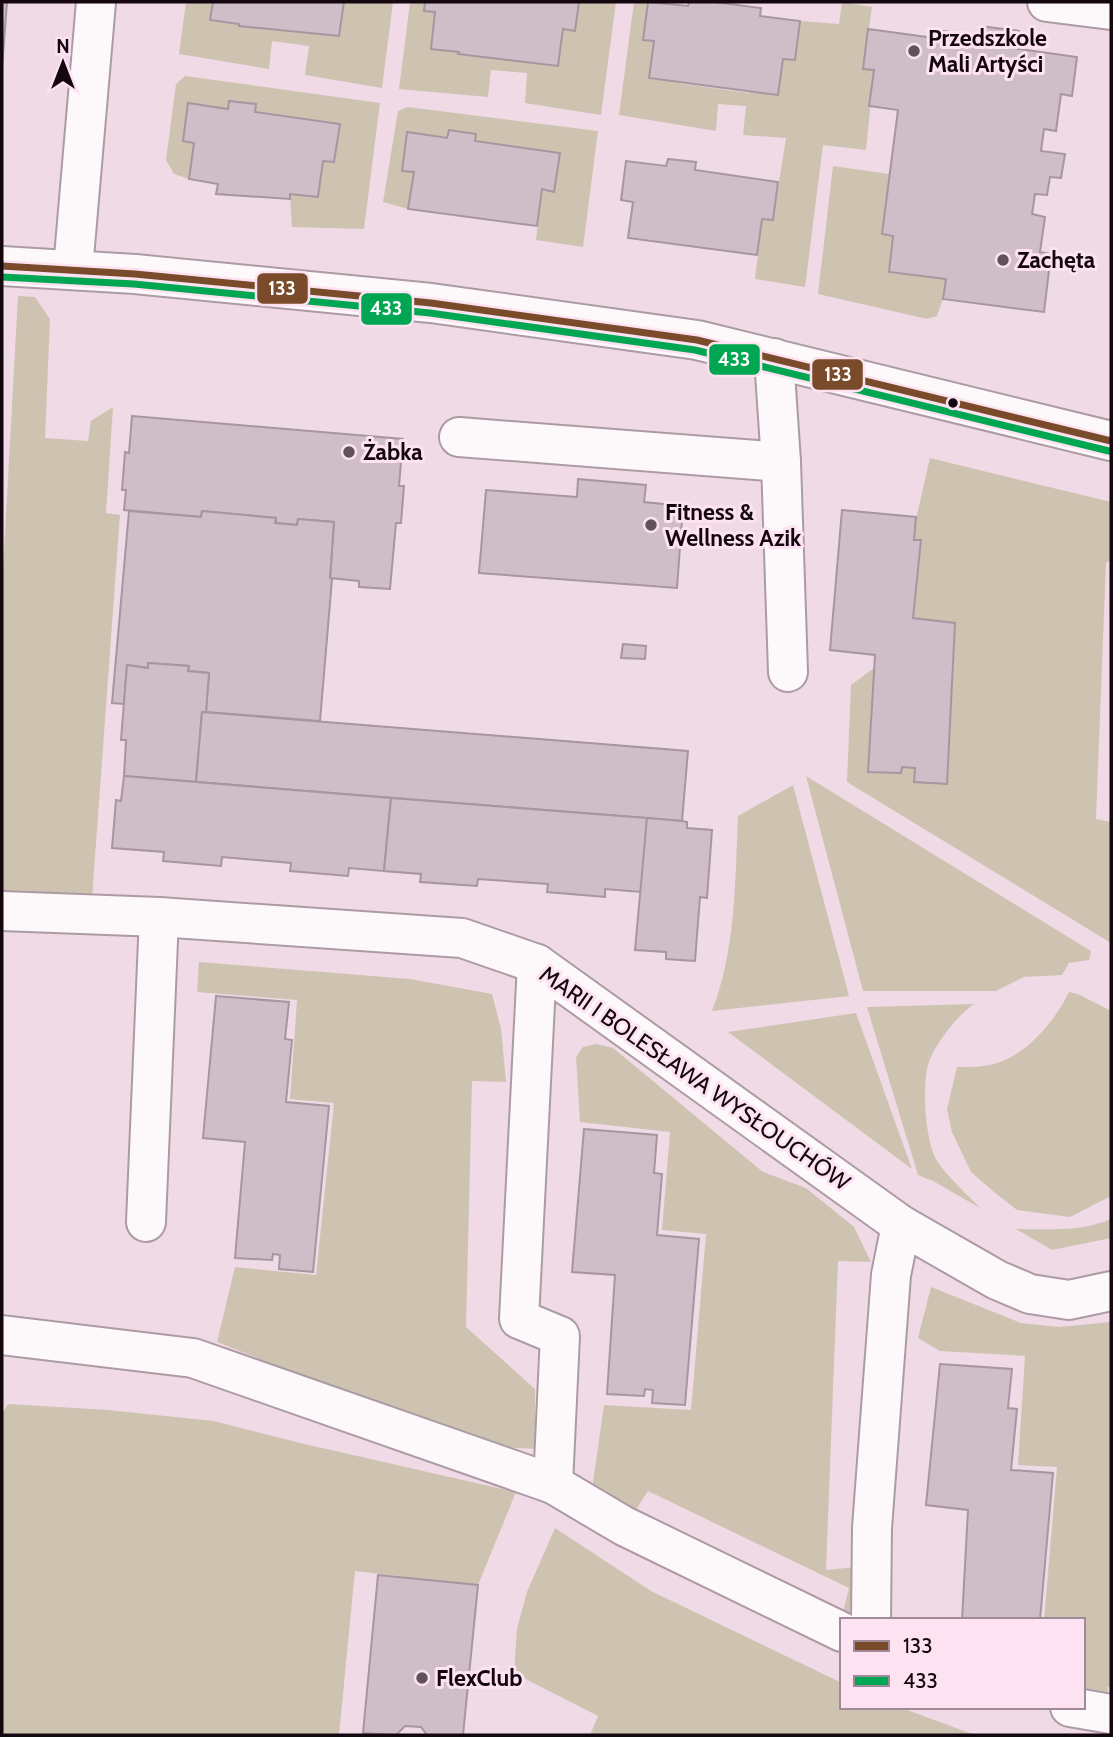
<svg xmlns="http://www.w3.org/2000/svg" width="1113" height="1737" font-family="Cabin,sans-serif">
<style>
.green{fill:#cec3b0}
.building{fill:#cfbdc7;stroke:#a6969f;stroke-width:2}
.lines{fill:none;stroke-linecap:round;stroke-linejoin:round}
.minor-casing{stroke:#ac9ba4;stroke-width:42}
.minor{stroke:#fdf9fb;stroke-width:38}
.bus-1-casing{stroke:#fde2f1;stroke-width:12}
.bus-2-casing{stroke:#fde2f1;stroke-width:12}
.bus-1{stroke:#7a4b2a;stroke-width:7}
.bus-2{stroke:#00a651;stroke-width:7}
.poi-dot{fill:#61515a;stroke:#fde2f1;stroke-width:2.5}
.bus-dot{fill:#14070f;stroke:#fde2f1;stroke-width:2.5}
.labels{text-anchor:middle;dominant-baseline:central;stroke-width:6;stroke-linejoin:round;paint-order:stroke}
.poi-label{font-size:23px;font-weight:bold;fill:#14070f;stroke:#fde2f1;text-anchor:start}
.street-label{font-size:23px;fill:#14070f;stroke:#fde2f1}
.line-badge{stroke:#fde2f1;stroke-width:2.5}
.badge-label{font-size:19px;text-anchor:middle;font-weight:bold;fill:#fff}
</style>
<rect width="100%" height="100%" fill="#f0dae6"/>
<g class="green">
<path d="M186 2H213L210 19 239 24V26L338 36 344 2H393L382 88 305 75 309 46 272 41 269 69 179 54Z"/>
<path d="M410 2H425L424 11 435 12 431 49 459 52V54L558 66 563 29 575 30 579 2H616L601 115 525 103 527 73 491 70 488 97 399 89Z"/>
<path d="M634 2H648L643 40 654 41 678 83 749 93 783 59 795 60 800 21 839 24 842 2 872 7 863 68 874 70 866 150 823 145 805 287 755 279 762 219 773 220 786 138 743 135 746 106 718 104 716 131 619 115Z"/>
<path d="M185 76 380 103 364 229 292 227 290 194 318 197 323 161 334 162 339 124 255 112 256 104 230 101 228 109 188 103 183 141 194 143 189 179 174 174 166 160 176 84Z"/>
<path d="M408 107 598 131 583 247 536 240 542 189 553 191 475 141 476 134 449 130 447 138 407 132 402 170 414 172 408 209 383 202 398 111Z"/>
<path d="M833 166 889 174 882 234 893 236 889 272 946 279 943 299 937 316 927 319 818 294Z"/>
<path d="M18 296 35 297 50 319 45 438 88 441 91 421 113 407 106 513 120 515 92 898 2 894V589Z"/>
<path d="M930 458 1111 502V560L1106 563 1096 819 1111 822V943L847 782 851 685 874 668 868 772 901 773 902 767 915 768 914 782 947 784 955 623 912 620 920 540H914L916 519Z"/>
<path d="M806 776 1091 951 1089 960 1069 963 1062 975 1024 977 996 991H863Z"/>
<path d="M793 785 849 996 712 1011C736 949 735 882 738 816Z"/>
<path d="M199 962 410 979 492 994 501 1029 506 1082 472 1081 466 1327 535 1389V1449L475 1445 217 1342 235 1267 316 1275 334 1103 290 1099 297 1000 197 992Z"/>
<path d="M1069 992 1078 994 1111 1011V1196L1070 1217 1017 1210 994 1192 971 1172 952 1132 947 1109 957 1067C971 1067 987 1067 1000 1062 1030 1051 1056 1019 1069 992Z"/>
<path d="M974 1004C958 1015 938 1040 930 1059 921 1081 925 1133 934 1155 939 1169 969 1196 980 1208L933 1181 918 1175 867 1007Z"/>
<path d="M856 1013 912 1169 728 1032Z"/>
<path d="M596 1044 613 1048 763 1172 806 1188 854 1227 871 1262 838 1261 826 1570 855 1567 852 1613 842 1617 849 1588 648 1491 633 1514 592 1489 604 1405 691 1410 706 1234 662 1230 670 1132 580 1122 576 1057 583 1047Z"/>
<path d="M1111 1219V1238L1052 1250 1016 1229C1047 1229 1082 1232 1111 1219Z"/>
<path d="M931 1287 1021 1323 1059 1327 1111 1322V1687H1108L1107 1698 1083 1695V1620H1044L1057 1467 1018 1465 1025 1356 940 1351 918 1338Z"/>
<path d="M8 1404 108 1410 214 1421 300 1443 516 1492 478 1585 355 1571 339 1735H2V1414Z"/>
<path d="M555 1528 651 1591 842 1683V1707H899L975 1735H590L598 1716 514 1673 517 1628 527 1592Z"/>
</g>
<g class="building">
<path d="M2 2H7L2 68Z"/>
<path d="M213 2H344L339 36 239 26V24L210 20Z"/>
<path d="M425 2H579L575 31 563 29 558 66 458 54 459 52 431 49 435 12 424 11Z"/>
<path d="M648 2 688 6 689 2H714L761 8 760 16 800 21 795 60 783 59 778 95 649 78 654 41 643 40Z"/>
<path d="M980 26 1019 31 1017 49 999 46 1000 39 978 36Z"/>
<path d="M868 29 942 39 943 31 978 36 1000 39 999 46 1077 57 1072 96 1061 94 1056 131 1044 129 1041 151 1065 154 1061 178 1050 177 1047 195 1035 194 1032 214 1045 217 1040 252 1051 254 1044 312 943 299 946 279 889 272 893 236 882 234 898 110 869 106 874 70 863 69Z"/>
<path d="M229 101 256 104 255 112 340 124 334 162 323 161 318 197 290 194V199L216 194 218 184 189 179 194 143 183 141 188 103 228 109Z"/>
<path d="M449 130 476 134 475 141 560 153 554 192 542 189 537 226 408 209 414 172 402 171 407 132 447 138Z"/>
<path d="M668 159 696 162 695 170 778 182 773 220 762 219 757 255 628 238 633 202 621 200 626 161 666 166Z"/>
<path d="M132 416 403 439 399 486H404L401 523H396L390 589 359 587V581L330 578 334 522 298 519 297 525 276 523V518L202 511 201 517 124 510 126 490H122L125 452 129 453Z"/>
<path d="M578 479 646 485 644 502 683 506 677 588 479 573 486 490 577 497Z"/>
<path d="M842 510 916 517 914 540H921L913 618 955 623 947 784 914 782 915 768 902 767 901 773 868 772 875 655 830 650Z"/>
<path d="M129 511 201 517 202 511 276 518 275 523 297 525 298 519 334 522 330 578 332 579 320 721 206 712 209 673 188 671 189 666 148 663V668L127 665 124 704 112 703Z"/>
<path d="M623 644 646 646 645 659 621 658Z"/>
<path d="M148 663 189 666 188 671 209 673 206 712H202L196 782 124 776 126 740H121L127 665 148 668Z"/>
<path d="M202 712 688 751 682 821 196 782Z"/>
<path d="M124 776 391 798 384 871 349 868 348 876 290 871 291 863 222 857 221 866 163 861 164 852 112 848 116 800 121 801Z"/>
<path d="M391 798 647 818 641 892 605 889V897L547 892 548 884 478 879 477 886 420 882 421 874 384 871Z"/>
<path d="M647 818 682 821 687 822V828L712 830 707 898 700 897 695 961 666 959V952L635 950Z"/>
<path d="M216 996 289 1002 285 1039 292 1040 286 1102 329 1106 313 1272 279 1269 280 1255 273 1254 272 1260 235 1258 245 1142 203 1138Z"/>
<path d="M584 1129 657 1135 654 1173 662 1174 657 1235 699 1239 685 1405 652 1403 653 1390 645 1389 644 1396 607 1394 615 1275 572 1272Z"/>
<path d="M940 1364 1012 1369 1008 1408 1017 1409 1011 1470 1053 1473 1040 1620H962L968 1510 926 1505Z"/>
<path d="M378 1575 478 1585 463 1735H427L421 1727 405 1726 396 1735 363 1733Z"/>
</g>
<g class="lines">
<defs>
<g id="minor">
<path d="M1047 2 1111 10"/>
<path d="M2 266 135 274 431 303 697 340 1111 441"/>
<path d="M73 269 96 2"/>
<path d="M774 358 781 462 788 672"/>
<path d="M459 437 781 462"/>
<path d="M2 911 159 917 462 938 537 964 901 1225 997 1280 1030 1294 1069 1300 1111 1291"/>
<path d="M537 964 519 1319 560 1336 553 1484"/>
<path d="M146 1222 159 917"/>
<path d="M2 1335 193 1358 553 1484 624 1526 842 1632"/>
<path d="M871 1620 872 1528 891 1275 901 1225"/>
<path d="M1070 1707 1111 1714"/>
</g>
</defs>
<use href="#minor" class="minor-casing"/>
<use href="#minor" class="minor"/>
<defs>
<path id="bus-1" d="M2 266 135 274 431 303 697 340 1111 441"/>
<path id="bus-2" d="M2 277 134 284 430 313 695 350 1109 451"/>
</defs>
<use href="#bus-1" class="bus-1-casing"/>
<use href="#bus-2" class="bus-2-casing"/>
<use href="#bus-1" class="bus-1"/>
<use href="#bus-2" class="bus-2"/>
</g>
<g class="poi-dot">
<circle cx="914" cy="51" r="7"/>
<circle cx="1003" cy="260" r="7"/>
<circle cx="349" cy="452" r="7"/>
<circle cx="651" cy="525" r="7"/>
<circle cx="422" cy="1678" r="7"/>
</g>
<circle class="bus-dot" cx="953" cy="403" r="6"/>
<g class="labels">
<g class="poi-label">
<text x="928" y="38">Przedszkole<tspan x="928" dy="26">Mali Artyści</tspan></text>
<text x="1017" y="260">Zachęta</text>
<text x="363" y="452">Żabka</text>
<text x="665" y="512">Fitness &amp;<tspan x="665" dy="26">Wellness Azik</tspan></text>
<text x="436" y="1678">FlexClub</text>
</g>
<g class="street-label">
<text transform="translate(695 1078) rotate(35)">MARII I BOLESŁAWA WYSŁOUCHÓW</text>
</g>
</g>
<g class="line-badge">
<rect x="256" y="272" width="53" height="33" rx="7" fill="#7a4b2a"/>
<rect x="360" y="292" width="53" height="34" rx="7" fill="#00a651"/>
<rect x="708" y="343" width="53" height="33" rx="7" fill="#00a651"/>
<rect x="811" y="358" width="53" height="33" rx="7" fill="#7a4b2a"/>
</g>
<g class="badge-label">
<text x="282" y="295">133</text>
<text x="386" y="315">433</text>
<text x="734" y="366">433</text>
<text x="838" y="381">133</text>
</g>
<rect width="1113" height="1737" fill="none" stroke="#14070f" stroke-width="7"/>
<rect x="840" y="1618" width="245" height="91" fill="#fde2f1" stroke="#a08a97" stroke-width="2"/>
<rect x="854" y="1641" width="35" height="10" fill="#7a4b2a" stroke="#a08a97" stroke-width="2"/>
<text x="903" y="1653" font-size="21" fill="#14070f">133</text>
<rect x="854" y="1676" width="35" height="10" fill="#00a651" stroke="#a08a97" stroke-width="2"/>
<text x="903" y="1688" font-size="21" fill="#14070f">433</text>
<g transform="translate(63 63)" stroke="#fde2f1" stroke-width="5" paint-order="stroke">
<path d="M0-5L12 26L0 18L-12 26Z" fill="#14070f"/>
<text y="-10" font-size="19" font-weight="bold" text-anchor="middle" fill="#14070f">N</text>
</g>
</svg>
